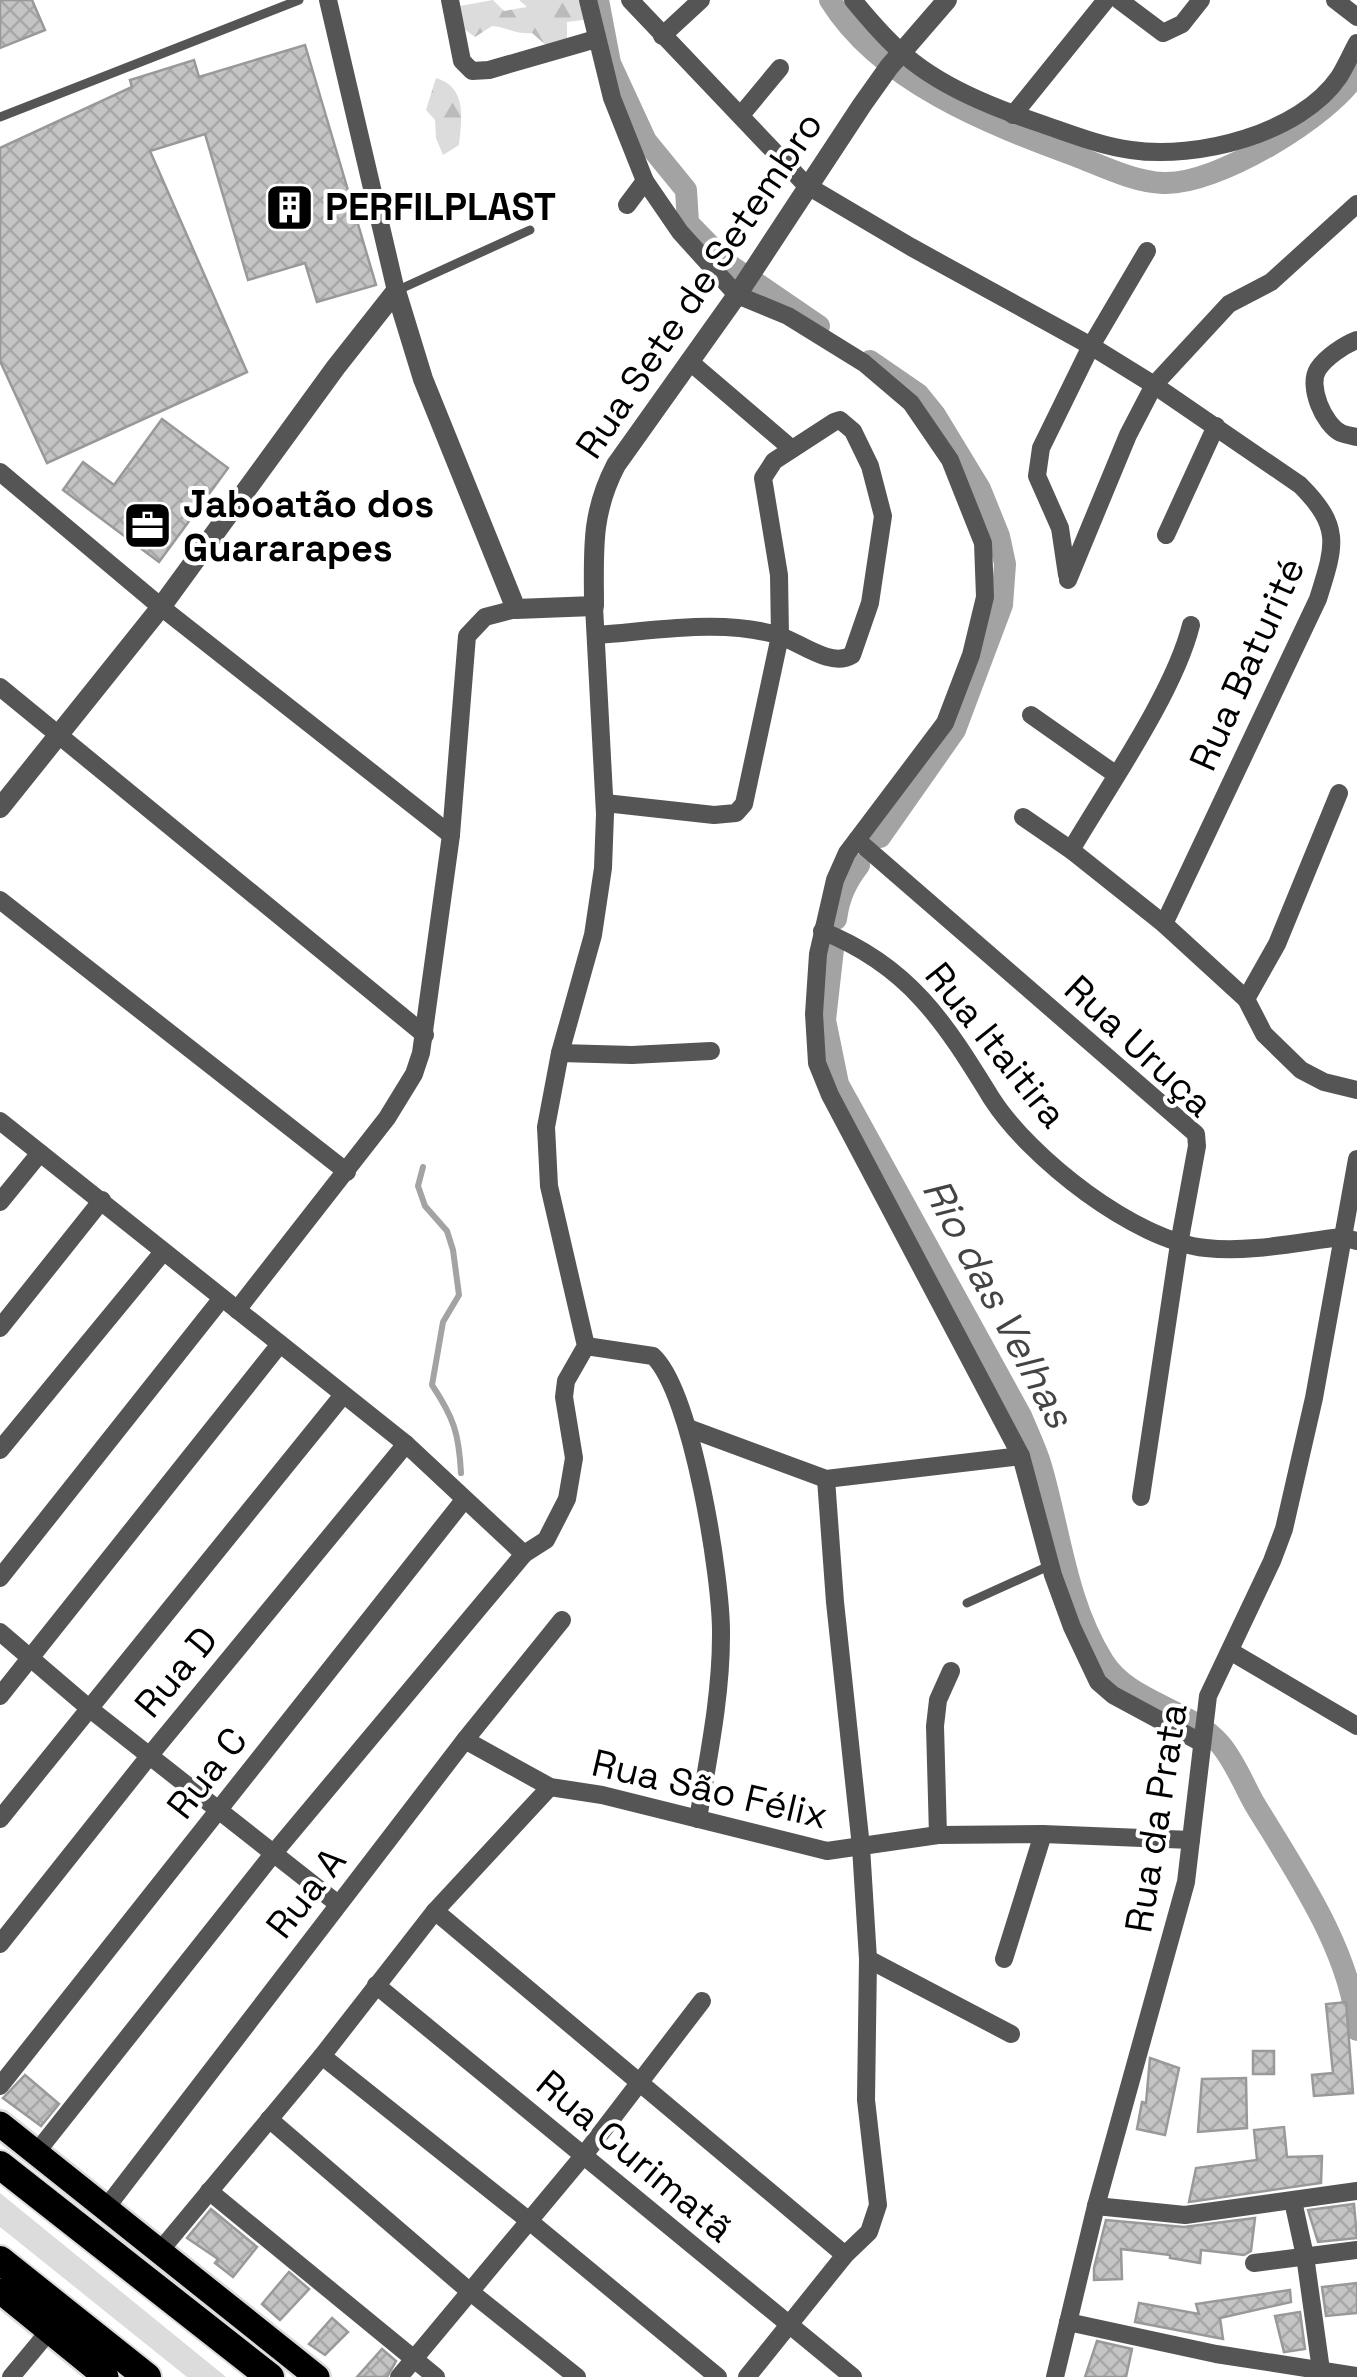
<svg xmlns="http://www.w3.org/2000/svg" width="1357" height="2377" font-family="'Space Grotesk',sans-serif">
<style>
.forest{fill:url(#forest-firs)}
.park{fill:#dcdcdc}
.lines{fill:none;stroke-linecap:round;stroke-linejoin:round}
.stream{stroke:#a3a3a3;stroke-width:6}
.canal{stroke:#a3a3a3;stroke-width:22}
.building{fill:url(#building-cross-hatch);stroke:#999;stroke-width:2.5}
.primary-casing{stroke:#dbdbdb;stroke-width:30}
.trunk-casing{stroke:#dbdbdb;stroke-width:32}
.service{stroke:#555;stroke-width:9}
.minor{stroke:#555;stroke-width:18}
.tertiary{stroke:#555;stroke-width:20}
.primary{stroke:#000;stroke-width:25}
.trunk{stroke:#000;stroke-width:28}
.labels{text-anchor:middle;dominant-baseline:central;stroke-width:8;stroke-linejoin:round;paint-order:stroke}
.poi-label{font-size:38px;font-weight:bold;fill:#000;stroke:#fff;text-anchor:start}
.street-label{font-size:38px;fill:#000;stroke:#fff}
.water-label{font-size:40px;font-style:italic;fill:#444;stroke:#fff}
</style>
<defs>
<pattern id="forest-firs" width="22" height="20" patternUnits="userSpaceOnUse" patternTransform="scale(2.5)"><rect width="22" height="20" fill="#dcdcdc"/><path d="M5 1l3.5 6h-7zM16 11l3.5 6h-7z" fill="#bbb"/></pattern>
<pattern id="building-cross-hatch" width="8" height="8" patternUnits="userSpaceOnUse" patternTransform="scale(2.5)"><rect width="8" height="8" fill="#c4c4c4"/><path d="M0 0l8 8M0 8l8-8" fill="none" stroke="#a7a7a7"/></pattern>
</defs>
<rect width="100%" height="100%" fill="#fff"/>
<g class="forest">
<path d="M493 0 504 11 527 7 519 0H585L591 19 567 22V41L548 47 532 33C518 35 506 27 492 26L475 37 463 28 460 6Z"/>
<path d="M436 78C467 87 462 118 459 145L443 155 436 138 435 120 426 110Z"/>
</g>
<path class="park" d="M0 2193 226 2377H187L0 2227Z"/>
<g class="lines">
<path class="stream" d="M423 1167 418 1186 425 1206 447 1231 453 1250 459 1295 443 1322 432 1385C454 1418 459 1434 461 1473"/>
<g class="canal">
<path d="M598 0 610 63 646 141 686 190 688 223 728 264 819 326"/>
<path d="M830 0C881 82 989 124 1076 156 1102 166 1134 182 1163 183 1215 186 1330 117 1357 73"/>
<path d="M870 361 918 394 935 415 980 489 999 536 1005 564 1002 605 955 730 880 837"/>
<path d="M836 919C839 897 846 882 859 865"/>
<path d="M834 940 825 1020 838 1084 1021 1416C1028 1433 1036 1449 1041 1466 1060 1531 1066 1602 1103 1661 1129 1703 1189 1708 1220 1744 1234 1760 1244 1785 1254 1803 1294 1869 1352 1952 1357 2030"/>
</g>
</g>
<g class="building">
<path d="M0 0H32L45 30 0 48Z"/>
<path d="M305 45 376 285 317 302 305 263 248 280 205 134 150 151 247 372 47 463 0 361V148L132 87 130 80 194 60 199 77Z"/>
<path d="M162 419 228 468 159 562 63 490 83 462 114 485Z"/>
<path d="M1346 2002 1353 2093 1314 2096 1312 2075 1333 2073 1326 2004Z"/>
<rect x="1253" y="2051" width="21" height="23"/>
<path d="M1150 2058 1179 2068 1165 2135 1137 2129 1142 2102 1146 2103Z"/>
<path d="M25 2075 59 2104 41 2126 3 2098Z"/>
<path d="M1246 2078 1247 2128 1198 2132 1202 2079Z"/>
<path d="M1284 2127 1287 2157 1322 2156 1321 2183 1189 2202 1196 2168 1257 2160 1254 2130Z"/>
<path d="M1354 2204 1357 2238 1318 2242 1308 2210Z"/>
<path d="M211 2209 257 2247 233 2277 215 2263 218 2259 187 2238Z"/>
<path d="M1255 2218 1251 2251 1244 2255 1201 2250 1200 2263 1170 2258V2255L1121 2249 1122 2279 1094 2280V2268L1106 2220 1184 2227Z"/>
<path d="M289 2272 309 2289 280 2320 262 2304Z"/>
<path d="M1357 2283V2313L1326 2316 1322 2287Z"/>
<path d="M1290 2290 1291 2302 1220 2318 1223 2339 1135 2322 1139 2303 1199 2314 1196 2304Z"/>
<path d="M1300 2312 1305 2349 1284 2352 1275 2316Z"/>
<path d="M332 2318 348 2332 325 2355 309 2344Z"/>
<path d="M1097 2341 1132 2349 1126 2377H1085Z"/>
<path d="M382 2349 396 2361 387 2377H357Z"/>
</g>
<g class="lines">
<defs>
<g id="primary">
<path d="M0 2124 317 2377"/>
<path d="M0 2291 106 2377"/>
</g>
<g id="trunk">
<path d="M0 2165 270 2377"/>
<path d="M0 2260 147 2377"/>
</g>
</defs>
<use href="#primary" class="primary-casing"/>
<use href="#trunk" class="trunk-casing"/>
<g class="service">
<path d="M0 117 299 0"/>
<path d="M396 291 530 230"/>
<path d="M967 1603 1051 1565"/>
</g>
<g class="minor">
<path d="M328 0 396 291"/>
<path d="M450 0 462 61 472 71 489 70 596 39"/>
<path d="M588 0 612 98 645 181 680 232 737 295 788 316 864 363 911 403 950 460 983 543 985 597 971 655 945 723 847 853 835 880 818 954 814 1014 817 1063 830 1095 1021 1456 1053 1575 1072 1627 1098 1682 1113 1695 1202 1743"/>
<path d="M630 0 806 185 911 247 1091 346 1154 385 1300 485C1342 527 1335 545 1318 599L1164 924"/>
<path d="M853 0C867 17 883 36 900 51 938 86 994 108 1042 124 1071 134 1101 146 1131 150 1196 160 1300 134 1339 77 1346 66 1351 54 1357 43"/>
<path d="M1119 0 1163 33 1182 24 1201 0"/>
<path d="M1335 0 1357 17"/>
<path d="M662 36 701 0"/>
<path d="M741 115 780 68"/>
<path d="M1013 115 1106 0"/>
<path d="M627 205 645 181"/>
<path d="M1357 340C1344 345 1326 357 1318 369 1307 386 1324 425 1341 433 1346 435 1352 436 1357 437"/>
<path d="M689 361 792 449"/>
<path d="M0 472 161 607 451 835"/>
<path d="M1166 535 1216 426"/>
<path d="M1067 575 1060 528 1037 476 1041 448 1091 346 1147 251"/>
<path d="M1068 580 1128 435 1154 385 1229 304 1271 282 1357 204"/>
<path d="M596 635C654 631 724 618 780 636 801 643 831 668 852 655L870 603 883 516 870 466 853 431 840 420 834 422 774 461 763 478 779 575 780 636 744 804 736 813 714 815 605 803"/>
<path d="M0 687 425 1035"/>
<path d="M1031 715 1115 774"/>
<path d="M1023 817 1071 850 1164 924 1246 999 1264 1034 1301 1070 1324 1082 1357 1090"/>
<path d="M857 840 1196 1134 1197 1146 1179 1244 1141 1497"/>
<path d="M1071 850C1108 787 1174 693 1191 625"/>
<path d="M0 900 347 1172"/>
<path d="M822 931C910 966 945 1023 992 1099 1030 1158 1135 1241 1206 1248 1250 1253 1298 1242 1342 1237L1357 1241"/>
<path d="M1246 999 1277 944 1339 793"/>
<path d="M560 1053 632 1055 711 1051"/>
<path d="M0 1121 406 1444 524 1554"/>
<path d="M0 1202 40 1153"/>
<path d="M237 1310 387 1118 414 1074 421 1053 451 835 467 636 485 617 516 609"/>
<path d="M0 1328 102 1200"/>
<path d="M586 1346 653 1356C692 1392 722 1580 721 1636 721 1697 708 1758 698 1819"/>
<path d="M688 1428 826 1479 1021 1456"/>
<path d="M0 1450 163 1252"/>
<path d="M0 1578 222 1298"/>
<path d="M0 1632 90 1709 338 1904"/>
<path d="M1230 1651 1357 1726"/>
<path d="M0 1696 280 1344"/>
<path d="M465 1740 550 1787 602 1795 827 1851 938 1835 1043 1834 1191 1840"/>
<path d="M0 1819 343 1395"/>
<path d="M938 1835 935 1726 938 1700 951 1671"/>
<path d="M435 1911 845 2255"/>
<path d="M0 1944 150 1755 406 1444"/>
<path d="M868 1959 1011 2034"/>
<path d="M1004 1959 1043 1834"/>
<path d="M376 1985 853 2377"/>
<path d="M322 2056 528 2220 718 2377"/>
<path d="M0 2086 464 1500"/>
<path d="M269 2119 468 2290 577 2377"/>
<path d="M36 2153 273 1854 524 1554 546 1540 567 1499 574 1458 564 1397 566 1381 586 1346 549 1186 546 1127 560 1053 593 935 603 868 605 814 594 606"/>
<path d="M209 2191 436 2377"/>
<path d="M1293 2201 1305 2256 1321 2370"/>
<path d="M1096 2206 1185 2215 1357 2191"/>
<path d="M106 2208 465 1740 562 1620"/>
<path d="M159 2252 322 2056 435 1911 550 1787"/>
<path d="M1254 2263 1357 2250"/>
<path d="M1068 2322 1216 2354 1357 2376"/>
<path d="M11 2377 50 2330"/>
<path d="M399 2377 584 2155 702 2001"/>
<path d="M747 2377 845 2255 869 2232 878 2205 866 2100 868 1959 861 1847 835 1602 826 1479"/>
<path d="M1055 2377 1096 2206 1186 1882 1208 1696 1272 1561 1284 1529 1314 1398 1357 1159"/>
</g>
<g class="tertiary">
<path d="M396 291 423 379 516 609 594 606C594 552 590 515 616 465L737 295 862 105 889 67 947 0"/>
<path d="M0 808 161 607 336 367 396 291"/>
</g>
<use href="#primary" class="primary"/>
<use href="#trunk" class="trunk"/>
</g>
<defs>
<symbol id="building-square" viewBox="-11 -11 22 22"><rect x="-9" y="-9" width="18" height="18" rx="4" fill="#000" stroke="#fff"/><path d="M-4-6H4V6H1V3H-1V6H-4ZM-2.5-4.3h1.7v1.8h-1.7ZM.8-4.3h1.7v1.8H.8ZM-2.5-1h1.7V.8h-1.7ZM.8-1h1.7V.8H.8Z" fill="#fff"/></symbol>
<symbol id="office-square" viewBox="-11 -11 22 22"><rect x="-9" y="-9" width="18" height="18" rx="4" fill="#000" stroke="#fff"/><path d="M-6-3h4V-5.5h4V-3h4V5H-6ZM-1-4.5V-3h2v-1.5ZM-6 0V1H6V0Z" fill="#fff"/></symbol>
</defs>
<g fill-rule="evenodd">
<use href="#building-square" x="262" y="180" width="55" height="55"/>
<use href="#office-square" x="120" y="498" width="55" height="55"/>
</g>
<g class="labels">
<g class="poi-label">
<text x="325" y="207">PERFILPLAST</text>
<text x="183" y="504">Jaboatão dos<tspan x="183" dy="44">Guararapes</tspan></text>
</g>
<g class="street-label">
<text transform="translate(699 285) rotate(-56)">Rua Sete de Setembro</text>
<text transform="translate(1247 664) rotate(-66)">Rua Baturité</text>
<text transform="translate(996 1045) rotate(51)">Rua Itaitira</text>
<text transform="translate(1139 1046) rotate(43)">Rua Uruça</text>
<text transform="translate(176 1672) rotate(-50)">Rua D</text>
<text transform="translate(207 1773) rotate(-52)">Rua C</text>
<text transform="translate(710 1789) rotate(13)">Rua São Félix</text>
<text transform="translate(1156 1818) rotate(-81)">Rua da Prata</text>
<text transform="translate(306 1893) rotate(-52)">Rua A</text>
<text transform="translate(635 2156) rotate(40)">Rua Curimatã</text>
</g>
<g class="water-label">
<text transform="translate(998 1303) rotate(62)">Rio das Velhas</text>
</g>
</g>
</svg>
